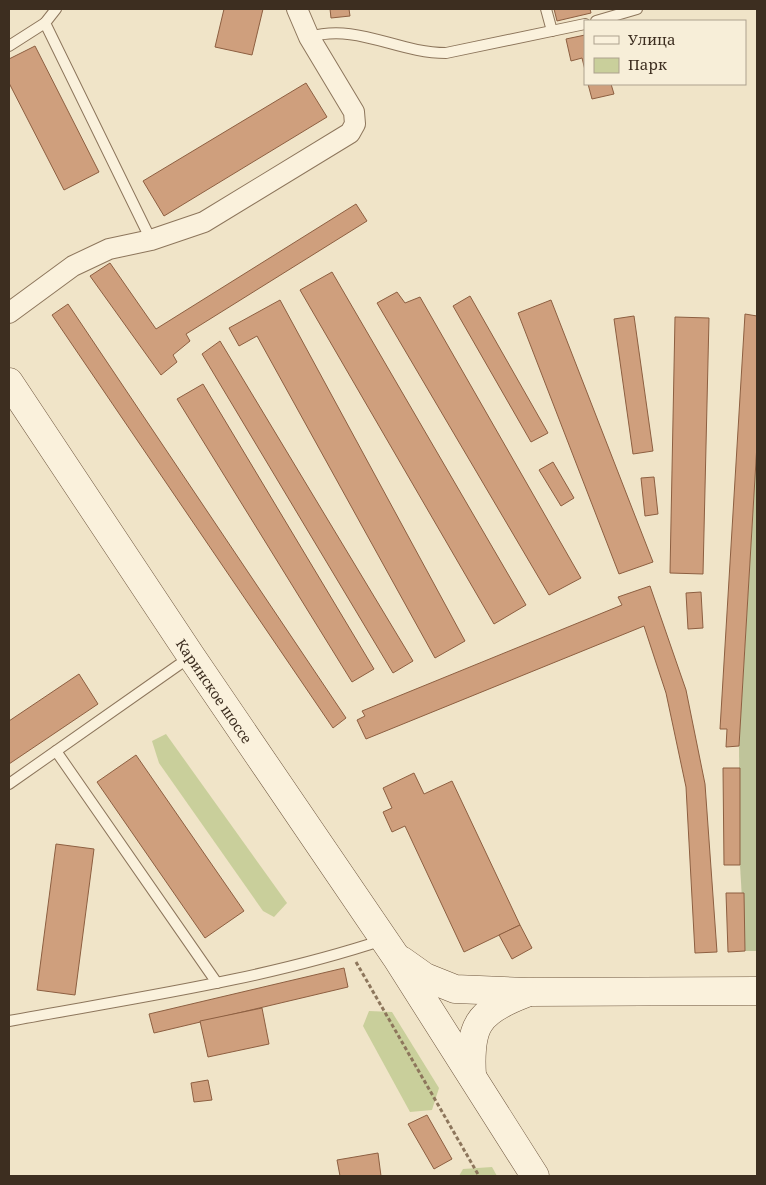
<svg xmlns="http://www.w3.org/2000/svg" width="766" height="1185" font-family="'Noto Serif',serif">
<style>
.green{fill:#c9cf9b}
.cemetery{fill:#bfc49a}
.building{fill:#cf9f7d;stroke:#8d5f41}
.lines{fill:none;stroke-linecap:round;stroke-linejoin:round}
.lane-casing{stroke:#8d765c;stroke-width:12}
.street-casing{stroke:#8d765c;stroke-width:22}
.secondary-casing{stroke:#6f573f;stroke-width:29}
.path{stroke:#8d765c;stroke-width:3;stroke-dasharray:4 2.5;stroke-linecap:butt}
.lane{stroke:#faf1dc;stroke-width:10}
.street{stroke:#faf1dc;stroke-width:20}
.secondary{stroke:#faf1dc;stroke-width:28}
.labels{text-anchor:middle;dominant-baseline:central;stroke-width:4.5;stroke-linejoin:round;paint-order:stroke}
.street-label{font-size:14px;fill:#3d2e20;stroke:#f7eed8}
</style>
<rect width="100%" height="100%" fill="#f0e4c8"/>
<g class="green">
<path d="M166 734 287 903 274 917 263 911 159 763 152 741Z"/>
<path d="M369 1011 392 1012 439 1088 432 1110 410 1112 363 1026Z"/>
<path d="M492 1167 497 1176H459L463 1169Z"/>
</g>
<path class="cemetery" d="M757 444V951H745L740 865 739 746Z"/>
<g class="building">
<path d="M224 9H263L252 55 215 47Z"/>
<path d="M330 9H349L350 16 331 18Z"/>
<path d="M554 9H590L591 13 557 21Z"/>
<path d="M585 35V70L582 58 571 61 566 39Z"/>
<path d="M35 46 99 172 64 190 9 83V59Z"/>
<path d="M306 83 327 117 164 216 143 181Z"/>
<path d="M588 84H611L614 94 592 99Z"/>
<path d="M356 204 367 221 186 334 190 341 173 355 177 362 161 375 90 276 110 263 156 329Z"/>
<path d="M332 272 526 605 494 624 300 290Z"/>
<path d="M397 292 405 303 420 297 581 578 549 595 377 303Z"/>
<path d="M470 296 548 433 531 442 453 306Z"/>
<path d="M280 300 465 641 435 658 257 336 239 346 229 328Z"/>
<path d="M551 300 653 562 619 574 518 313Z"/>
<path d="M68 304 346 718 333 728 52 315Z"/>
<path d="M745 314 757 316V444L739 746 726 747 727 729H720Z"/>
<path d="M634 316 653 451 633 454 614 319Z"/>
<path d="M675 317 709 318 703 574 670 573Z"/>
<path d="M220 341 413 661 393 673 202 354Z"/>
<path d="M203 384 374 669 352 682 177 399Z"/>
<path d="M553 462 574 498 561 506 539 470Z"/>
<path d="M654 477 658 514 645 516 641 478Z"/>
<path d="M650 586 686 690 705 784 717 952 695 953 686 787 666 693 644 626 366 739 357 720 365 716 362 711 622 605 618 597Z"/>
<path d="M701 592 703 628 688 629 686 593Z"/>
<path d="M79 674 98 704 9 764V721Z"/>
<path d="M136 755 244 911 205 938 97 782Z"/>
<path d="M723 768H740V865H724Z"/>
<path d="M414 773 424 794 452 781 520 925 464 952 405 826 392 832 383 812 392 808 383 788Z"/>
<path d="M56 844 94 849 75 995 37 990Z"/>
<path d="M726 893H744L745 951 728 952Z"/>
<path d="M520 925 532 948 512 959 499 935Z"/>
<path d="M344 968 348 987 154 1033 149 1014Z"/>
<path d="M262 1008 269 1044 208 1057 200 1021Z"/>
<path d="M208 1080 212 1100 194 1102 191 1083Z"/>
<path d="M427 1115 452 1159 434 1169 408 1124Z"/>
<path d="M378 1153 381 1176H340L337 1160Z"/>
</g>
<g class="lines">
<defs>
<g id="lane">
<path d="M56 9 45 23 151 240"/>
<path d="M546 9 552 31"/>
<path d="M596 21 637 9"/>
<path d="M309 37C358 23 397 53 446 53L585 24"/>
<path d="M9 46 45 23"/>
<path d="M56 751 217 983"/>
<path d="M9 784 190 657"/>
<path d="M9 1021C134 998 262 980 383 940"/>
</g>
<path id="street" d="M9 313 73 266 109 249 151 240 204 222 350 133 355 124 354 112 309 37 297 9"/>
<g id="secondary">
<path id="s1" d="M9 382 191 656 396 957 535 1176"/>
<path d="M401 960 425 977 455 989 528 992 757 991"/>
<path d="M472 1076C469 1026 477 1012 524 994"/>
</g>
</defs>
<use href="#lane" class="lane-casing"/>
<use href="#street" class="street-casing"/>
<use href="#secondary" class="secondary-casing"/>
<path class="path" d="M356 962 479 1176"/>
<use href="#lane" class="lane"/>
<use href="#street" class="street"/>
<use href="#secondary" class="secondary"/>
</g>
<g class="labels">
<g class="street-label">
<text stroke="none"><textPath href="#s1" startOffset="371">Каринское шоссе</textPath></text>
</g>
</g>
<rect width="766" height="1185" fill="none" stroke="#3d2e20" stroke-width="20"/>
<rect x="584" y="20" width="162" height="65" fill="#f7eed8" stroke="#ada18e"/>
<rect x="594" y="36" width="25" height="8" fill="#faf1dc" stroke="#ada18e"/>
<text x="628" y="45" font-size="15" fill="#3d2e20">Улица</text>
<rect x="594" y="58" width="25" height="15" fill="#c9cf9b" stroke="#ada18e"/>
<text x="628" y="70" font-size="15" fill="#3d2e20">Парк</text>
</svg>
